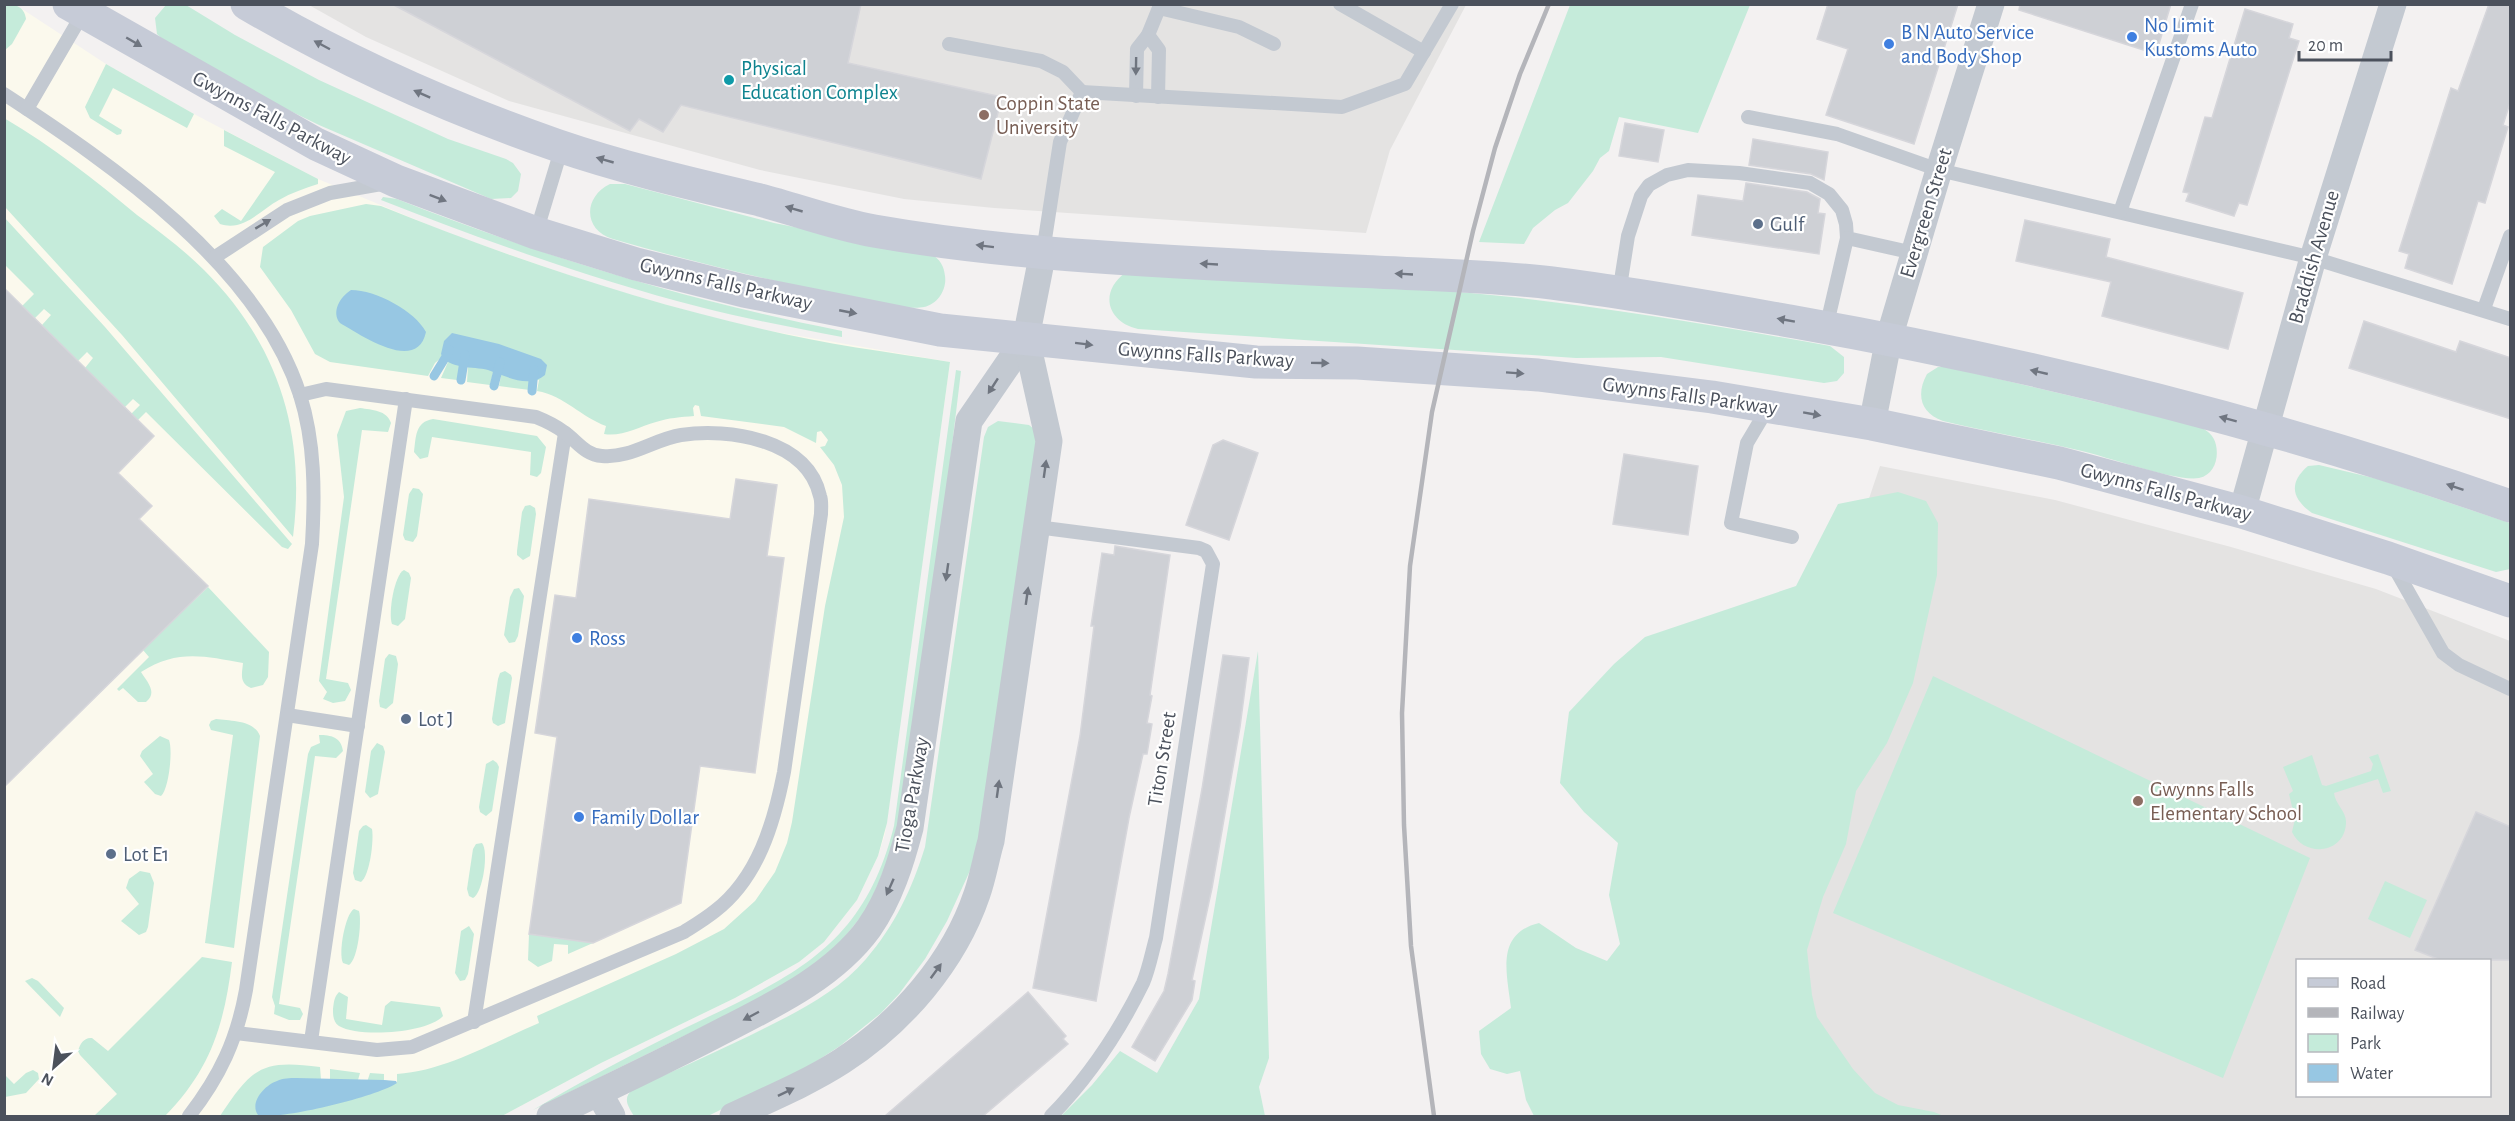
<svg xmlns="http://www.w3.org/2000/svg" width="2515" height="1121" font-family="'Alegreya Sans',sans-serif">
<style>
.commercial{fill:#fbf9ed}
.education{fill:#e4e3e2;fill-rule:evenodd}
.green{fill:#c5ebda}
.water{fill:#97c7e3}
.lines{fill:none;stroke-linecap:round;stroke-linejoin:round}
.stream{stroke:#97c7e3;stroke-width:9}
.building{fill:#ced0d5;stroke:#d6d6db;stroke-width:1.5}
.lane{stroke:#c3c9d1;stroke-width:14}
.street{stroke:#c3c9d1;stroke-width:27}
.secondary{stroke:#c6cbd7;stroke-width:33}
.rail{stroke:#b4b5ba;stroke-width:4.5}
.oneway{fill:#707681}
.oneway2{fill:#6f757f}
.shop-dot{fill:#3f7fe0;stroke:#fff;stroke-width:2}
.culture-dot{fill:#0f9aa8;stroke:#fff;stroke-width:2}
.education-dot{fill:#8d6e63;stroke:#fff;stroke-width:2}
.service-dot{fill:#5c6f8a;stroke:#fff;stroke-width:2}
.labels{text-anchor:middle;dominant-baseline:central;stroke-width:4.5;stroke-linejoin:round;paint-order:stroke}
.shop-label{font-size:21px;fill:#366cbe;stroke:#fff;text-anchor:start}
.culture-label{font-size:21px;fill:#0d838f;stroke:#fff;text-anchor:start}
.education-label{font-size:21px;fill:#785e54;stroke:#fff;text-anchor:start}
.street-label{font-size:21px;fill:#4b515c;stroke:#fff}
.service-label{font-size:21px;fill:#4e5e75;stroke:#fff;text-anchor:start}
</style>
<rect width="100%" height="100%" fill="#f3f1f1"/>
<path class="commercial" d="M5 5H16L106 64 194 114 318 179 453 235 603 287 710 317 765 330 950 362 885 834 878 856 857 900 824 942 799 962 735 998 601 1063 502 1116H5Z"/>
<g class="education">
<path d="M309 5H1466L1390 150 1366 233 994 208 904 199 760 170 509 101 366 37Z"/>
<path d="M1880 466 2055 500 2231 547 2376 589 2510 641V1116H1608L1685 1043ZM2298 960H2490V1096H2298Z"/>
</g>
<g class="green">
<path d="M5 4C15 4 24 6 26 19L12 44 5 50Z"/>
<path d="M166 5H186L235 35 319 80 448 139 506 159 513 163 521 174 518 191 511 198 491 199 319 125 278 105 161 38 157 34 155 18Z"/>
<path d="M1570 5H1750L1698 133 1619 117 1609 151 1600 158 1593 171 1568 203 1555 210 1533 228 1524 244 1479 242Z"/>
<path d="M106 64 194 114 187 128 113 88 99 116 122 130 121 134 117 135 90 118 85 107Z"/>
<path d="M4 118C53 147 94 179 137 215 160 232 184 250 204 270 279 345 306 433 293 537L122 335 5 207Z"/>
<path d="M224 130 318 179V184C305 188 291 193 279 200 260 210 244 232 220 224L214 216 222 209 241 221 275 172 224 146Z"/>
<path d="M610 184H625L774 223 931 254C940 259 944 266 945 276 947 289 938 304 924 307 906 311 854 299 834 294 759 278 686 260 613 239 583 230 583 197 610 184Z"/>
<path d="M383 197 397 199C542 256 689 301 842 331V337C795 328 747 319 700 307 591 279 486 241 381 200Z"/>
<path d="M366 204 381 206C505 256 631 299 762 329 824 344 888 352 950 362L887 823 878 856 857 900 824 942 799 962 735 998 601 1063 502 1116H220C252 1068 261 1059 320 1067L321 1080 330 1079V1069L360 1073 358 1080 367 1082 370 1073 384 1074V1080L397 1083V1074C446 1071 494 1042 539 1023L537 1016 676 954 724 929 755 901 775 872 787 843 792 822 825 606 844 517 842 485 834 465 820 447 825 446 828 440 821 431 817 432 816 443 784 427 701 416 699 406 695 405 693 408 694 416C681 417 668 418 656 422 638 427 622 437 604 434L606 426C581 417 565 396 537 391L539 380 530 381V390L499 386 501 376 493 373 490 385 467 382 468 366H461L457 380 441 378 448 362 442 357 435 363 428 376 330 362 315 354 291 310 260 267 263 247 298 221 310 216Z"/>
<path d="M4 217 105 327 292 544 288 549 282 547 146 412 138 420 131 414 140 405 133 399 125 407 85 368 93 358 87 352 78 361 42 325 51 315 44 309 35 318 22 306 34 294 5 265Z"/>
<path d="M1125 273C1254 280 1383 283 1511 297 1617 309 1724 327 1830 346L1844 357V373L1837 381 1824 383 1661 357 1576 358 1138 329C1107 322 1099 292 1125 273Z"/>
<path d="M1938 367H1948L2198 426C2207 430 2214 435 2216 445 2219 459 2214 475 2199 478 2176 482 2108 457 2082 451 2036 440 1989 432 1943 421 1920 413 1916 394 1927 374Z"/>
<path d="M956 370 961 371 937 570 898 836 868 908 830 955 784 987 533 1110C583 1080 633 1054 685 1028 790 977 863 950 894 826Z"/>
<path d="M360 408C372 410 387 410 391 423L388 432 362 430 326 679 348 683 351 690 345 701 333 703 323 699 327 692 319 681 344 497 337 435 346 411Z"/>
<path d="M433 419 537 436 546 447 541 473 537 477 530 475 531 452 432 437 428 457 420 459 414 452C416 437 415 422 433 419Z"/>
<path d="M998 421 1029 425 1039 433 989 792 973 864 947 921 925 959 899 994 881 1013 840 1046 809 1066 708 1116H634C628 1106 622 1098 633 1089 672 1072 711 1054 749 1036 791 1015 835 995 866 959 895 925 912 889 925 847L984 437 988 427Z"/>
<path d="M2319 465 2378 479 2510 523V569L2496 572 2312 513C2292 499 2288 483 2308 466Z"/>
<path d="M413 488 419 489 423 494 417 536 413 542 405 540 403 535 409 494Z"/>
<path d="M1898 492 1926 501 1938 523 1937 575 1913 683 1887 743 1856 791 1846 844 1823 897 1807 950 1812 995 1817 1017 1853 1069 1875 1093 1898 1105 1934 1112 1944 1116H1534L1526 1100 1520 1071 1507 1074 1490 1069 1481 1054 1479 1031 1511 1008C1507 973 1495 934 1539 923L1576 948 1607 961 1620 944 1609 895 1618 843 1584 812 1560 783 1569 712 1614 664 1645 637 1796 586 1838 504Z"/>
<path d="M530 505 535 508 536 514 530 556 523 560 517 555V551L522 512 525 506Z"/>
<path d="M404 570 409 573 411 578 405 619 398 626 392 624C388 614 394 575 404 570Z"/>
<path d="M208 587 269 652 268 677 263 685 251 688C239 683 242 674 243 663 204 656 177 649 141 672 147 682 158 692 146 702H138L123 688 119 691 117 689 149 657 143 650Z"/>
<path d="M519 588 524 596 518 636 515 642 509 643 504 635 510 597 514 589Z"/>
<path d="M1258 651 1269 1058 1259 1087 1265 1116H1061L1092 1085 1120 1051 1157 1073 1199 999Z"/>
<path d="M389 654 396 656 398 664 393 703 386 709 380 707 379 701 385 659Z"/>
<path d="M505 671 511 675 512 678 505 723 498 726 493 723 492 719 498 679 500 673Z"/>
<path d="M1933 676 2310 858 2223 1078 1833 913Z"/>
<path d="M216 719C231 721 254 720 260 736L234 948 205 943 233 735 211 730 209 725 211 721Z"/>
<path d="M319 735C331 735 341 737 343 751L336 758 315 756 279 1004 300 1008 303 1014 300 1020H289L274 1014 275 1006 272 997 308 754 311 747 320 743Z"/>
<path d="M160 736 169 740C173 750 169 789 161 796L155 794 144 782 153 774 140 756 142 751Z"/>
<path d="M377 743 383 746 385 752 378 794 370 798 365 792 371 751Z"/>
<path d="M2378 754 2391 791 2383 793 2378 779 2334 793C2335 804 2347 812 2346 823 2345 854 2304 858 2292 832L2295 819 2289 794 2293 791 2283 767 2312 755 2322 785 2326 786 2371 771 2373 764 2369 757Z"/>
<path d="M493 760 497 763 499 767 492 811 486 816 480 812 479 807 486 764Z"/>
<path d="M366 825 372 829C374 840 370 875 361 882L355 880 353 873 359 831 363 826Z"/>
<path d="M482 843C489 851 483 893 473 898L469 896 467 889 473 849 476 844Z"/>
<path d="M140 871 150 873 154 883 148 927 146 932 139 935 121 921 139 904 126 888 129 879Z"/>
<path d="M2385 881 2427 900 2410 938 2368 919Z"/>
<path d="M354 909 359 911C362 921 358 959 349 965L343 963C338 954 345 914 354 909Z"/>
<path d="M469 926 474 934 468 974 465 980 460 981 455 973 461 931Z"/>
<path d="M529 934 593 943 568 954V945L554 944 552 961 538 967 528 960Z"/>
<path d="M202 957 232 962C224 1025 211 1069 165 1116H94L117 1094 80 1055 78 1051C80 1044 84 1037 92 1038L108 1051Z"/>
<path d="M32 978 38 981 64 1008 60 1017 25 981Z"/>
<path d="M339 992 348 997 346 1019 382 1025 385 1006 391 1001 440 1007 443 1016C428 1033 359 1038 339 1026 333 1022 333 1015 333 1009 334 1002 334 997 339 992Z"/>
<path d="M33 1070 38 1073 39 1079 26 1093 5 1097V1075L14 1084 26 1073Z"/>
</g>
<g class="water">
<path d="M351 290C376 290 415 311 426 332 417 374 361 335 340 323 331 312 340 297 351 290Z"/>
<path d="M452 333 499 344 541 359 547 365 545 375C528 389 506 376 488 370 473 366 449 370 441 354L444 341Z"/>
<path d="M296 1078 384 1080 396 1081 397 1083C379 1096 278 1121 258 1115 249 1102 265 1085 277 1081 283 1078 290 1078 296 1078Z"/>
</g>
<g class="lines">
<g class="stream">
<path d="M434 376 450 350"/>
<path d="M461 380 465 355"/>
<path d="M494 386 500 362"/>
<path d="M532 391 534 370"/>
</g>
</g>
<g class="building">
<path d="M392 4H861L848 63 1002 97 981 179 681 105 663 132 639 119 630 131Z"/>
<path d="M1828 4H1958L1914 144 1826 115 1848 49 1817 39Z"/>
<path d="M2020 4H2171L2156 54 2019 10Z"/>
<path d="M2489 4H2511V100L2503 125 2508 127 2485 203 2478 201 2452 284 2405 268 2409 254 2399 251 2451 88 2458 91Z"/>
<path d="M2245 9 2293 24 2289 38 2299 41 2247 205 2239 203 2234 216 2186 201 2189 193 2183 192 2205 117 2212 118Z"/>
<path d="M1625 123 1664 130 1658 162 1619 156Z"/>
<path d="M1753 139 1828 152 1824 180 1811 174 1749 165Z"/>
<path d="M1746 183 1807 192 1820 199 1818 213 1825 214 1819 254 1692 235 1698 195 1743 201Z"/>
<path d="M2025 220 2110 239 2106 257 2243 293 2228 349 2102 316 2111 282 2016 261Z"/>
<path d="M4 288 154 436 118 473 152 506 139 519 208 586 4 787Z"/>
<path d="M2364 321 2456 352 2460 341 2511 358V419L2349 368Z"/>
<path d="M1223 440 1258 453 1229 540 1186 525 1213 445Z"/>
<path d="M1624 454 1698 466 1688 535 1613 524Z"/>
<path d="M736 479 777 485 767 556 784 558 755 773 700 766 681 903 593 943 529 934 557 737 535 733 555 595 576 598 589 499 730 519Z"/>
<path d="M1115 546 1170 555 1150 695 1152 696 1147 723 1152 724 1147 754H1143L1129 818 1096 1001 1033 988 1080 736 1094 626H1091L1102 553 1114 555Z"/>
<path d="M1223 655 1249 658 1240 727 1212 888 1192 980 1195 981 1192 1000 1155 1061 1132 1047 1164 991 1168 974 1202 789Z"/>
<path d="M2476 812 2511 827V960H2440L2415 950Z"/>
<path d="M1028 992 1066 1036 1063 1039 1068 1044 983 1116H885Z"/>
</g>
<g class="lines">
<g class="lane">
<path d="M1340 4 1424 52"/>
<path d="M1148 35 1159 8 1239 27 1274 44"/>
<path d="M949 44 1041 61 1063 72 1082 92"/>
<path d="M4 94C113 165 259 266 300 395 315 442 315 494 312 544L246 990C237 1040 220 1076 189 1116"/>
<path d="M1136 96 1137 49 1148 35 1159 50 1158 97"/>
<path d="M27 109 83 13"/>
<path d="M1748 117 1837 134 1939 170 2313 258 2510 319"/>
<path d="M2120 212 2192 4"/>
<path d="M536 233 562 147"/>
<path d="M1043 252 1060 142 1082 92 1342 107 1405 84 1452 4"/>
<path d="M215 257 287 210 330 193 387 183"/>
<path d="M1619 293 1628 236 1641 196 1649 185 1667 175 1688 170 1739 173 1810 183 1829 194 1842 210 1846 224 1847 238 1914 253"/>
<path d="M2484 309 2510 236"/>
<path d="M1826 328 1847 238"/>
<path d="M1769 406 1747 443 1731 523 1792 537"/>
<path d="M1037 527 1199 548 1206 551 1213 564 1156 938C1152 952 1149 969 1143 983 1119 1032 1089 1077 1051 1116"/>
<path d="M2393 565 2443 653 2459 665 2510 689"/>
<path d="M287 715 358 726"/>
<path d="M474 1022 565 433"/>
<path d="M236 1033 377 1050 412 1047 684 932C695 925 705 919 715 911 758 878 774 823 784 772L821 514C821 508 822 501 820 496 807 439 729 428 681 435 655 439 629 459 602 456 585 455 577 441 564 432 556 426 546 421 536 417L326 389 300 395"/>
<path d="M311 1041 406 399"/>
</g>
<g class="street">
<path d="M1872 424 1889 338 1939 170 1991 4"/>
<path d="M2242 512 2313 258 2393 4"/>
<path d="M599 1093 612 1116"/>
<path d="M550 1116C604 1090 659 1064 713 1036 767 1008 832 979 869 928 890 898 901 862 910 828L969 421 1026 338"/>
<path d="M733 1116C769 1099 808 1083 842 1061 902 1022 954 962 977 894 983 877 986 858 991 841L1049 441 1026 338 1043 252"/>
</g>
<g class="secondary">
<path d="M69 4 316 144 396 181 536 233 636 264 744 291 940 330 1256 362 1357 363 1538 375 1712 397 1872 424 2059 463 2242 512 2388 558 2510 601"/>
<path d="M247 4C346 62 449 108 556 145 623 168 692 184 760 200 798 210 835 224 874 231 931 241 990 248 1048 253 1157 262 1267 267 1376 272 1435 275 1494 276 1552 283 1633 293 1715 308 1795 322 2038 365 2278 425 2510 506"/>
</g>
<path class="rail" d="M1434 1116 1411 946 1404 825 1402 713 1410 566 1432 412 1473 231 1495 148 1520 74 1549 4"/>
</g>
<defs><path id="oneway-solid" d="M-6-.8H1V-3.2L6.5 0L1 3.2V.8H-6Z" transform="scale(1.5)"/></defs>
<g class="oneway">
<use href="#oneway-solid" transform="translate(134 42) rotate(30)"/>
<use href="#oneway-solid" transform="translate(322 45) rotate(-152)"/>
<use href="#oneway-solid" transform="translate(422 94) rotate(-156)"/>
<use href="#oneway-solid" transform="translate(605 160) rotate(-164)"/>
<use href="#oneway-solid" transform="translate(438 198) rotate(21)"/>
<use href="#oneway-solid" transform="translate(794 209) rotate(-164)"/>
<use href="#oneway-solid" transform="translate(985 246) rotate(-173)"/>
<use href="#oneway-solid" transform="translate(1209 264) rotate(-177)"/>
<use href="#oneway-solid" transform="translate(1404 274) rotate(-177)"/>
<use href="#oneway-solid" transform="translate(848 312) rotate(11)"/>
<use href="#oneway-solid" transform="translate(1786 320) rotate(-170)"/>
<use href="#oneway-solid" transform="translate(1084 344) rotate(7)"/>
<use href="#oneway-solid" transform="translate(1320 363) rotate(1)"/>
<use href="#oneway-solid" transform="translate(2039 372) rotate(-167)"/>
<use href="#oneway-solid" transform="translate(1515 373) rotate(4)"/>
<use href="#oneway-solid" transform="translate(1812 414) rotate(10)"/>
<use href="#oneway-solid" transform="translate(2228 419) rotate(-165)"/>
<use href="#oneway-solid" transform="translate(2455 487) rotate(-161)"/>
</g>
<g class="oneway2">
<use href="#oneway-solid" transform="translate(1136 66) rotate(91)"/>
<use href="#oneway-solid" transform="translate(263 224) rotate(-31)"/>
<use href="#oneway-solid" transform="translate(993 386) rotate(123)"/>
<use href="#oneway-solid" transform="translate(1045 469) rotate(-82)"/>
<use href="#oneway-solid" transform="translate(947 572) rotate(98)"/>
<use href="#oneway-solid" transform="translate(1027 596) rotate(-82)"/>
<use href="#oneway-solid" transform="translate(998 789) rotate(-82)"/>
<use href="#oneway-solid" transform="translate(890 887) rotate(114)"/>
<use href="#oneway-solid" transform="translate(936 971) rotate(-54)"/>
<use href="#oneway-solid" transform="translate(751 1016) rotate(152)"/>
<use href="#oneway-solid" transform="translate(786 1092) rotate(-26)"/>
</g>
<g class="shop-dot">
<circle cx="2132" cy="37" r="6"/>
<circle cx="1889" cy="44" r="6"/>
<circle cx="577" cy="638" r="6"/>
<circle cx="579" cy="817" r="6"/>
</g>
<circle class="culture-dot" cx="729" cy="80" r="6"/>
<g class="education-dot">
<circle cx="984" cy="115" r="6"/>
<circle cx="2138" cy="801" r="6"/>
</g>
<g class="service-dot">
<circle cx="1758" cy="224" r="6"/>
<circle cx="406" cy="719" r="6"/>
<circle cx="111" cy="854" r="6"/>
</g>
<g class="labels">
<g class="shop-label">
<text x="2144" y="25">No Limit<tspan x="2144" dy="24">Kustoms Auto</tspan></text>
<text x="1901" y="32">B N Auto Service<tspan x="1901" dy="24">and Body Shop</tspan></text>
<text x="589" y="638">Ross</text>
<text x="591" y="817">Family Dollar</text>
</g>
<g class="culture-label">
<text x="741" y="68">Physical<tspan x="741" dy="24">Education Complex</tspan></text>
</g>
<g class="education-label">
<text x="996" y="103">Coppin State<tspan x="996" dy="24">University</tspan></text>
<text x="2150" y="789">Gwynns Falls<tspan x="2150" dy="24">Elementary School</tspan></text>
</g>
<g class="street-label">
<text transform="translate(272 118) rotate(28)">Gwynns Falls Parkway</text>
<text transform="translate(1926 213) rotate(-73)">Evergreen Street</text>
<text transform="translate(2314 257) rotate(-74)">Braddish Avenue</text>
<text transform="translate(726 284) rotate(13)">Gwynns Falls Parkway</text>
<text transform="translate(1206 355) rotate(4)">Gwynns Falls Parkway</text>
<text transform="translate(1690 396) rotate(8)">Gwynns Falls Parkway</text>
<text transform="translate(2166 492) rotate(15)">Gwynns Falls Parkway</text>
<text transform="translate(1162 759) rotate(-81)">Titon Street</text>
<text transform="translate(912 795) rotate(-80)">Tioga Parkway</text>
</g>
<g class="service-label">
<text x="1770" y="224">Gulf</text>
<text x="418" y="719">Lot J</text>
<text x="123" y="854">Lot E1</text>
</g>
</g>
<rect width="2515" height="1121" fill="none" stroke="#4b515c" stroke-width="12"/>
<rect x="2296" y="959" width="195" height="138" fill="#ffffff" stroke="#b7b9be" stroke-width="1.5"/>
<rect x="2308" y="978" width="30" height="9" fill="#c6cbd7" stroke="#b7b9be" stroke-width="1.5"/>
<text x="2350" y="989" font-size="18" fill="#4b515c">Road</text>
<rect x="2308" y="1008" width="30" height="9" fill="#b4b5ba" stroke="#b7b9be" stroke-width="1.5"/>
<text x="2350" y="1019" font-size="18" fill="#4b515c">Railway</text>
<rect x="2308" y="1034" width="30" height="18" fill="#c5ebda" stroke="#b7b9be" stroke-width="1.5"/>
<text x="2350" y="1049" font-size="18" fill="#4b515c">Park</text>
<rect x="2308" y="1064" width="30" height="18" fill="#97c7e3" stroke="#b7b9be" stroke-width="1.5"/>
<text x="2350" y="1079" font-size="18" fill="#4b515c">Water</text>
<g transform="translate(54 1067) rotate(208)" stroke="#ffffff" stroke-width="4.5" paint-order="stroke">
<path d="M0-4.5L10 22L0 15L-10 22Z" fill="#4b515c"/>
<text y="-9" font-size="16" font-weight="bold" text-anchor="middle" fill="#4b515c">N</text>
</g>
<path d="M2299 51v9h92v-9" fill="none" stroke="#4b515c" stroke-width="3"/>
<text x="2308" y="51" font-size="18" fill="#4b515c" stroke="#ffffff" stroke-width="4.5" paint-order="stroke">20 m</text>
</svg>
